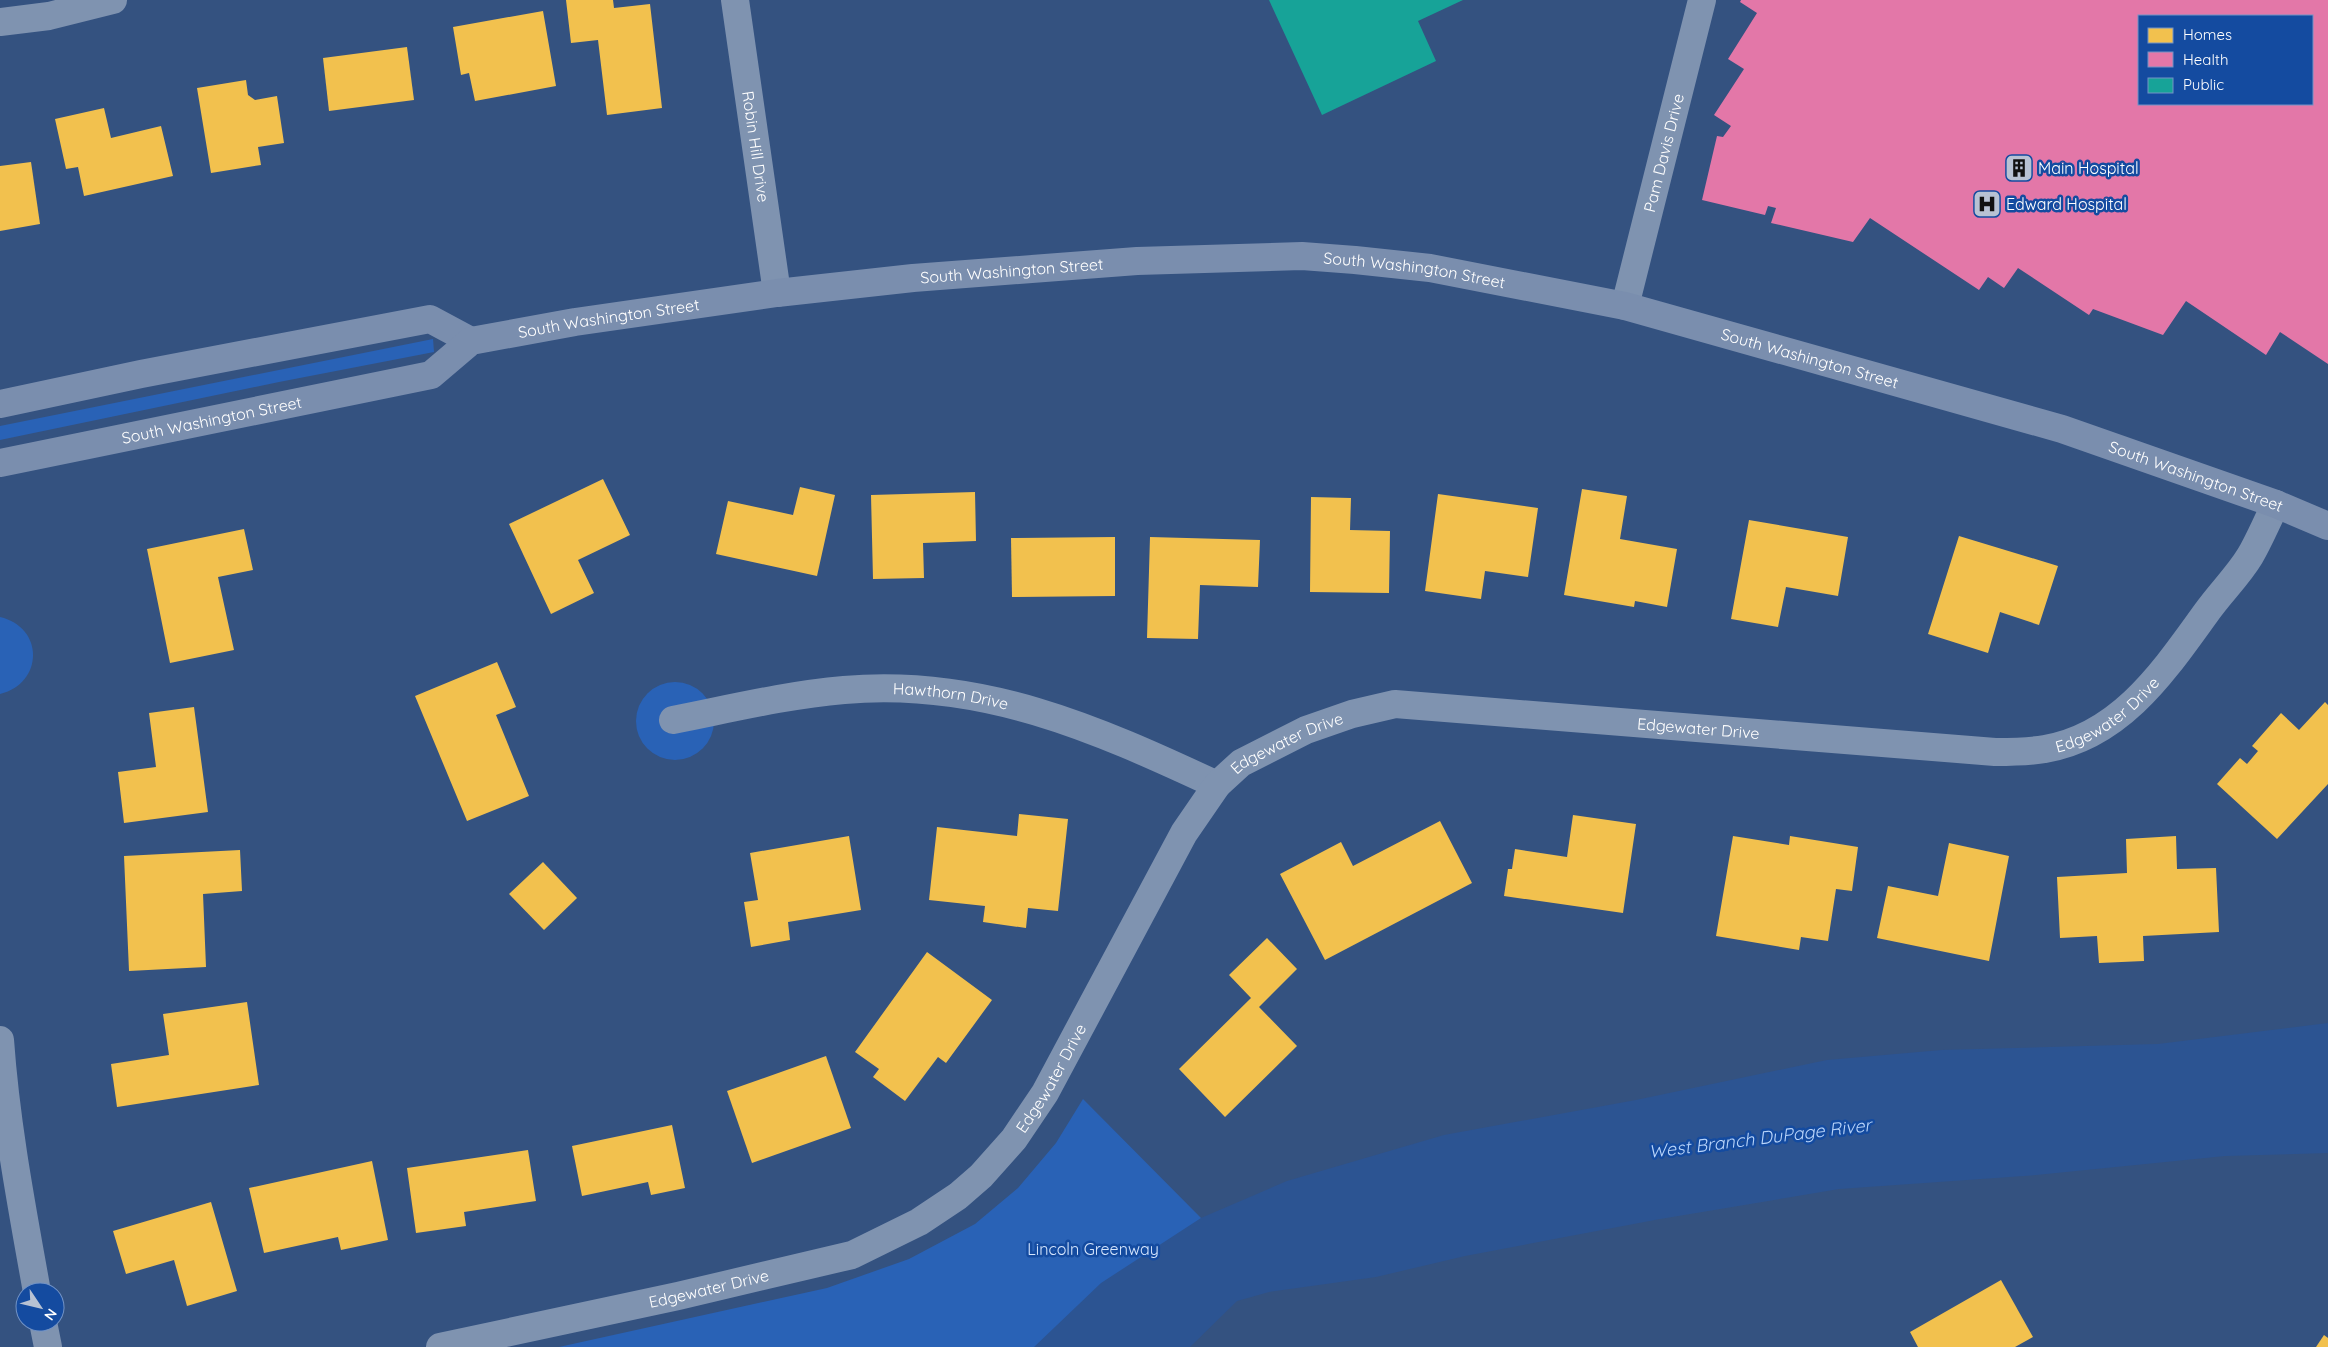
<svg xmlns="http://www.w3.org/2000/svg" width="2328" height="1347" font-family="Quicksand,sans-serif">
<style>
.green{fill:#2962b6}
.water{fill:#2c5492}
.homes{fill:#f2c14e}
.health{fill:#e377a8;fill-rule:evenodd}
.public{fill:#17a398}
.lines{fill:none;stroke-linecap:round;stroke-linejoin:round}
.street{stroke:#7f93b0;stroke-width:28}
.secondary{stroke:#7a8eae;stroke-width:28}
.labels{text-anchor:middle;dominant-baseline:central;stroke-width:5;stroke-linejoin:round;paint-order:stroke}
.street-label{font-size:16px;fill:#fff;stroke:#144ba0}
.poi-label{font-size:16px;fill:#fff;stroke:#144ba0;text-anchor:start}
.park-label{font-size:16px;fill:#d6e6fd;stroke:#144ba0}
.water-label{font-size:18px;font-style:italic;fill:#bad5fa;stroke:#144ba0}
</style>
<rect width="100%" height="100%" fill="#345280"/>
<g class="green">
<path d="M433 339 434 352 279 382 0 440V426Z"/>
<path d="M0 617C44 627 44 683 0 694Z"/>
<circle cx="675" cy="721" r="39"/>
<path d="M1083 1099 1201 1218 1243 1266 1136 1347H559L827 1288 909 1259 975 1224 1018 1188 1056 1143Z"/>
</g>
<path class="water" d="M2328 1023V1153L2225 1156 2036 1175 1839 1189 1660 1219 1465 1256 1376 1277 1269 1292 1237 1301 1190 1347H1034L1101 1283 1201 1218 1287 1181 1444 1135 1636 1100 1827 1060 1942 1050 2158 1044Z"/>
<g class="homes">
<path d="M566 0H613L614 8 650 4 662 108 607 115 598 40 571 43Z"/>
<path d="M543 11 556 86 475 101 469 73 461 75 453 27Z"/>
<path d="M407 47 414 100 329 111 323 58Z"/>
<path d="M246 80 248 95 255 100 277 96 284 143 258 147 261 165 211 173 197 88Z"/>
<path d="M104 108 111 138 161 126 173 176 84 196 78 167 66 169 55 119Z"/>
<path d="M31 162 40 224 0 231V166Z"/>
<path d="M603 479 630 535 578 560 594 593 551 614 509 524Z"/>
<path d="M800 487 835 495 817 576 716 554 728 501 793 515Z"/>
<path d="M1582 489 1627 496 1620 539 1677 549 1667 607 1635 601 1634 607 1564 595Z"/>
<path d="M975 492 976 541 923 543 924 578 873 579 871 495Z"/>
<path d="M1438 494 1538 508 1528 577 1485 571 1481 599 1425 591Z"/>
<path d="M1311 497 1351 498 1350 530 1390 531 1389 593 1310 592Z"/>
<path d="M1749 520 1848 537 1838 596 1786 587 1778 627 1731 619Z"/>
<path d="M244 529 253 570 218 577 234 650 170 663 147 549Z"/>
<path d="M1959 536 2058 566 2039 625 2000 612 1988 653 1928 634Z"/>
<path d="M1115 537V596L1012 597 1011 538Z"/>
<path d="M1150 537 1260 540 1258 587 1200 585 1198 639 1147 638Z"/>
<path d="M497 662 516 707 496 715 529 796 467 821 415 696Z"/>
<path d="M2325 702 2328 705V784L2277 839 2217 784 2240 758 2247 764 2258 751 2252 746 2281 713 2299 730Z"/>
<path d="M194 707 208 812 124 823 118 772 156 767 149 713Z"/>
<path d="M1019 814 1068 819 1058 911 1028 908 1026 928 983 922 985 906 929 900 937 827 1017 836Z"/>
<path d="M1573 815 1636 824 1623 913 1504 896 1508 869H1512L1515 849 1567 857Z"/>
<path d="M1440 821 1472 883 1325 960 1280 874 1341 842 1353 866Z"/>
<path d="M849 836 861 910 788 922 790 940 751 947 744 902 758 900 750 853Z"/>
<path d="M1733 836 1789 845 1790 836 1858 847 1852 891 1836 889 1828 941 1801 937 1799 950 1716 936Z"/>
<path d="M2176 836 2177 869 2216 868 2219 932 2143 936 2144 961 2099 963 2097 936 2060 938 2057 877 2127 873 2126 839Z"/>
<path d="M1949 843 2009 856 1989 961 1877 938 1888 886 1938 896Z"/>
<path d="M240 850 242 891 203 894 206 967 129 971 124 856Z"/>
<path d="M543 862 577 898 544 930 509 894Z"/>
<path d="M1267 938 1297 969 1259 1007 1297 1046 1225 1117 1179 1069 1251 998 1229 975Z"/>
<path d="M927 952 992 1000 946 1063 938 1057 905 1101 873 1077 879 1069 855 1052Z"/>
<path d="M247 1002 259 1085 117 1107 111 1064 169 1055 163 1014Z"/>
<path d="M826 1056 851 1128 752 1163 727 1091Z"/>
<path d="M672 1125 685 1188 651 1195 648 1182 582 1196 572 1146Z"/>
<path d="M528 1150 536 1201 464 1212 466 1226 416 1233 407 1168Z"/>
<path d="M372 1161 388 1240 341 1250 338 1237 264 1253 249 1188Z"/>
<path d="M211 1202 237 1291 187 1306 174 1260 126 1274 113 1231Z"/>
<path d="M2001 1280 2033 1337 2015 1347H1918L1910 1332Z"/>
<path d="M2324 1335 2328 1338V1347H2316Z"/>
</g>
<path class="health" d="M1741 0H2328V364L2280 332 2266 355 2186 301 2163 335 2093 309 2089 315 2018 268 2004 288 1988 277 1979 290 1870 218 1853 242 1771 223 1776 208 1768 206 1765 215 1702 200 1717 136 1723 137 1731 126 1714 115 1744 69 1728 59 1757 13 1740 2ZM2139 16H2312V104H2139Z"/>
<path class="public" d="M1269 0H1463L1418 21 1436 61 1322 115Z"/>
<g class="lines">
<g class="street">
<path id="s1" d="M735 0 777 293"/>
<path d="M0 22 49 16 113 0"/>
<path id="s2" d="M1625 306 1702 0"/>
<path id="s3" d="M673 720C729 709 786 695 844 690 981 678 1095 728 1217 785"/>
<path d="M0 1040C6 1125 22 1208 37 1292"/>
<path d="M43 1322 48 1347"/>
<path id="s4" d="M440 1347 678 1296 852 1255 919 1222 958 1196 981 1176 1014 1139 1045 1093 1184 833 1217 785 1241 763 1306 730 1352 714 1395 704 1995 752C2012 752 2028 752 2045 749 2121 736 2164 671 2206 613 2220 593 2238 576 2250 556 2260 539 2267 521 2276 504"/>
</g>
<g class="secondary">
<path d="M0 404 141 374 430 319 471 341"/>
<path id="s5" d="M0 463 431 375 471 341 575 322 777 293 913 278 1137 261 1302 256 1355 260 1430 268 1625 306 2062 429 2276 504 2328 526"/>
</g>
</g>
<defs>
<symbol id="building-square" viewBox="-11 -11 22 22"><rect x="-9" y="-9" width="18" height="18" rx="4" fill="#b8c2d3" stroke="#144ba0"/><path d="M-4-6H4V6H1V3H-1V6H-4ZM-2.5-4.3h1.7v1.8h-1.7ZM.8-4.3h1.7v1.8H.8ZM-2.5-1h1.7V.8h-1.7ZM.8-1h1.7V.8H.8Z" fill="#111"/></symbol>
<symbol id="hospital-square" viewBox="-11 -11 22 22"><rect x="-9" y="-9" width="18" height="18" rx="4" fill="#b8c2d3" stroke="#144ba0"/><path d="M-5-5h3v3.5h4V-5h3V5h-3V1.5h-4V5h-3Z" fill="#111"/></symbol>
</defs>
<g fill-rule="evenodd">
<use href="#building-square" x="2003" y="152" width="32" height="32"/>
<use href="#hospital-square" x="1971" y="188" width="32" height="32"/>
</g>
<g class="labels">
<g class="street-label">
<text stroke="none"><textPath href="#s1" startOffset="148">Robin Hill Drive</textPath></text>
<text stroke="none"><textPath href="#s2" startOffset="158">Pam Davis Drive</textPath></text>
<text stroke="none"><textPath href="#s5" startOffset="1038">South Washington Street</textPath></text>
<text stroke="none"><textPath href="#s5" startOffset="1442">South Washington Street</textPath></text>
<text stroke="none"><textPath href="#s5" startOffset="632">South Washington Street</textPath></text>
<text stroke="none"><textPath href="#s5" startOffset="1848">South Washington Street</textPath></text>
<text stroke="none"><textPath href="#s5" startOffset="216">South Washington Street</textPath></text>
<text stroke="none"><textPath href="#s5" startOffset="2252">South Washington Street</textPath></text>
<text stroke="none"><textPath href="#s3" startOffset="281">Hawthorn Drive</textPath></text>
<text stroke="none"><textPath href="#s4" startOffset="1955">Edgewater Drive</textPath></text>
<text stroke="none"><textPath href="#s4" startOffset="1535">Edgewater Drive</textPath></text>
<text stroke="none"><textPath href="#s4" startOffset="1115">Edgewater Drive</textPath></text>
<text stroke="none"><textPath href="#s4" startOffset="695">Edgewater Drive</textPath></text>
<text stroke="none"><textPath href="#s4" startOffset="275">Edgewater Drive</textPath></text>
</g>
<g class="poi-label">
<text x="2038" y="168">Main Hospital</text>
<text x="2006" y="204">Edward Hospital</text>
</g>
<g class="park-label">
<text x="1093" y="1249">Lincoln Greenway</text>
</g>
<g class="water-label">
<text transform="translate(1760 1138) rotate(-7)">West Branch DuPage River</text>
</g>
</g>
<rect x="2138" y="15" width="175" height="90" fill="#144ba0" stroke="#7293c6"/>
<rect x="2148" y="28" width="25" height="15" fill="#f2c14e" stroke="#7293c6"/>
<text x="2183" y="40" font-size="15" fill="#ffffff">Homes</text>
<rect x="2148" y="52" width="25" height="15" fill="#e377a8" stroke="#7293c6"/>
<text x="2183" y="65" font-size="15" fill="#ffffff">Health</text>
<rect x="2148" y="78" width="25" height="15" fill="#17a398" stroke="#7293c6"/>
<text x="2183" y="90" font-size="15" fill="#ffffff">Public</text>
<g transform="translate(40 1307) rotate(125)"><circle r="24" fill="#144ba0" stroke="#7293c6"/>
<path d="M0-4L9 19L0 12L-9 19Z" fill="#b8c2d3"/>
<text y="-8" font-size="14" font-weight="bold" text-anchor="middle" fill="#ffffff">N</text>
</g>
</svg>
